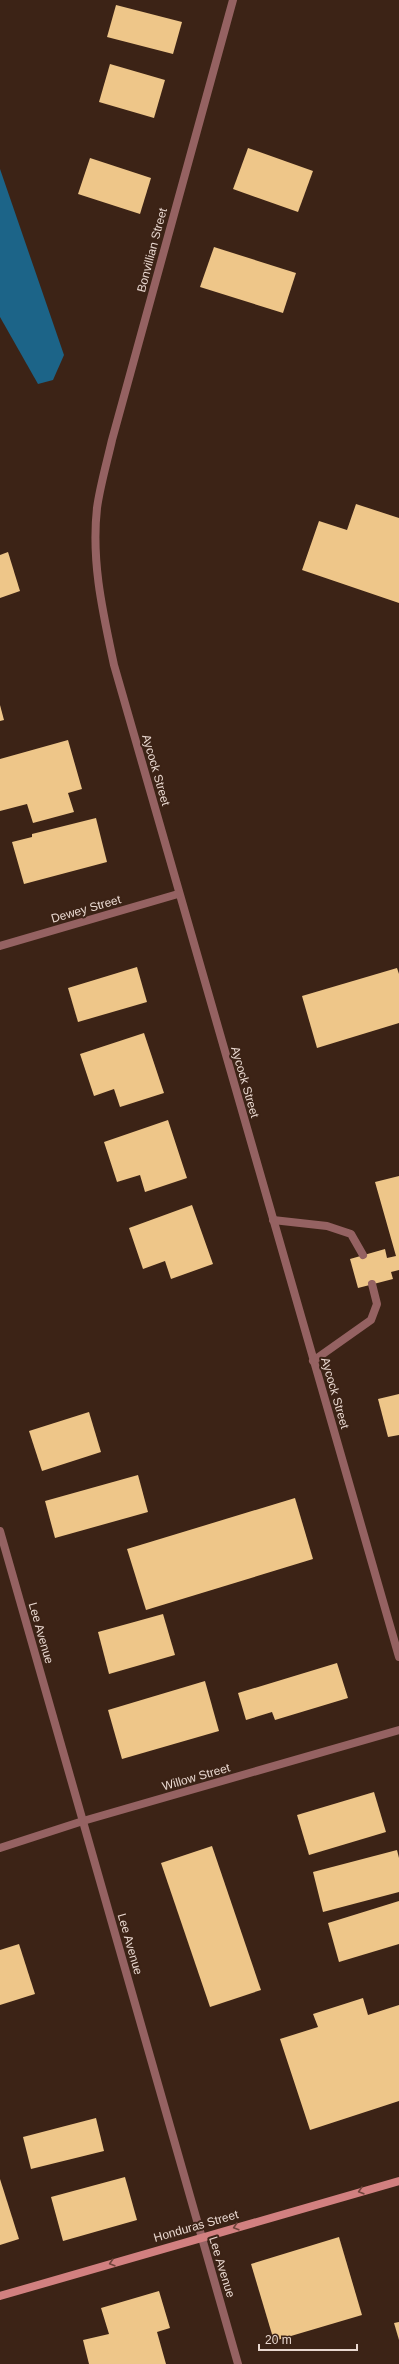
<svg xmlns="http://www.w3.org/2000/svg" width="399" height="2364" font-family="Arial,sans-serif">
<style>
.water{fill:#1c6488}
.building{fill:#eec689}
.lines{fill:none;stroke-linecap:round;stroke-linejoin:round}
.service{stroke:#956262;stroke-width:8}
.minor{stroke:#956262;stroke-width:8}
.secondary{stroke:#d28080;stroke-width:8}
.oneway{stroke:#70443b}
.labels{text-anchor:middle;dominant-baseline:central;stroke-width:4;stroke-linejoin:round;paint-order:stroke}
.street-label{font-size:12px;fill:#e9d8d0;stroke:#3c2316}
</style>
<rect width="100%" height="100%" fill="#3c2316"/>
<path class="water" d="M0 169 64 355 53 380 38 384 0 317Z"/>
<g class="building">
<path d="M116 5 182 22 173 54 107 37Z"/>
<path d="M110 64 165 80 154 118 99 102Z"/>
<path d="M248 148 313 171 298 212 233 189Z"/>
<path d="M90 158 151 178 140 214 78 194Z"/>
<path d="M214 247 296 273 283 313 200 287Z"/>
<path d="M356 504 399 518V603L302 570 319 521 347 530Z"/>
<path d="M8 552 20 591 0 598V555Z"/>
<path d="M0 705 4 720 0 721Z"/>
<path d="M68 740 82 789 68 793 74 812 33 823 27 804 0 811V759Z"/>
<path d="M96 818 107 862 24 884 12 842 32 837V834Z"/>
<path d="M137 967 147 1002 78 1022 68 988Z"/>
<path d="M397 968 399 974V1023L317 1048 302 996Z"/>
<path d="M144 1033 164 1093 120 1107 114 1089 94 1096 80 1054Z"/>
<path d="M168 1120 187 1178 145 1192 140 1175 117 1182 104 1142Z"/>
<path d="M399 1176V1270L391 1272 393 1279 358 1288 350 1259 385 1249 387 1258 396 1256 375 1182Z"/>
<path d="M192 1205 213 1264 171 1279 165 1261 143 1269 129 1228Z"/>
<path d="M399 1394V1435L388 1437 378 1399Z"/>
<path d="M89 1412 101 1452 42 1471 29 1431Z"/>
<path d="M138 1475 148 1512 55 1538 45 1501Z"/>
<path d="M295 1498 313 1559 146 1610 127 1549Z"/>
<path d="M163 1614 175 1655 109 1674 98 1632Z"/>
<path d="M337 1663 348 1698 275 1720 272 1712 246 1720 238 1693Z"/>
<path d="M205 1681 219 1731 122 1759 108 1710Z"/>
<path d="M374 1792 386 1832 309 1855 297 1815Z"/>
<path d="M212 1846 261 1990 210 2007 161 1863Z"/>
<path d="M397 1850 399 1858V1892L323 1912 313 1872Z"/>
<path d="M399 1901V1944L339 1962 328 1923Z"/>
<path d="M19 1944 35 1994 0 2005V1950Z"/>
<path d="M363 1998 368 2015 399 2005V2101L310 2130 280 2039 318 2027 313 2014Z"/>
<path d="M96 2118 104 2151 31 2169 23 2137Z"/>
<path d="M125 2177 137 2220 63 2241 51 2197Z"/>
<path d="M0 2179 19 2239 0 2245Z"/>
<path d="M339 2237 362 2315 274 2341 251 2264Z"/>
<path d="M159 2291 170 2328 157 2332 166 2364H89L83 2340 109 2334 101 2308Z"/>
<path d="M399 2322V2340L394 2323Z"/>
</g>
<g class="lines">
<g class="service">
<path d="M273 1220 327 1226 351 1234 363 1255"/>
<path d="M313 1361 371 1320 377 1304 372 1284"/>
</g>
<g class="minor">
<path d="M233 0 112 440C107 462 100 486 97 508 91 562 103 613 114 665L399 1657"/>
<path d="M0 946 178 894"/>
<path d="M0 1531 238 2364"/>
<path d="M0 1848 83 1821 399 1730"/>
</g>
<path class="secondary" d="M0 2296 399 2181"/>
</g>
<defs><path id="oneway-chevron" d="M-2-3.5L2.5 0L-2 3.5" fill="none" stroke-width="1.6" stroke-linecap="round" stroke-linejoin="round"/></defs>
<g class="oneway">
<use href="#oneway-chevron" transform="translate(361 2191) rotate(164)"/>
<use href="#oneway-chevron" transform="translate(236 2227) rotate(164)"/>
<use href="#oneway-chevron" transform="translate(112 2263) rotate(164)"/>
</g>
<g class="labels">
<g class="street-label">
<text transform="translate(152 250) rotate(-75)">Bonvillian Street</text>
<text transform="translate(156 770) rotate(74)">Aycock Street</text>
<text transform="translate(86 909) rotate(-16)">Dewey Street</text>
<text transform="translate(245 1082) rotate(74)">Aycock Street</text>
<text transform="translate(335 1393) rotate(74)">Aycock Street</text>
<text transform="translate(41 1633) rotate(74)">Lee Avenue</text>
<text transform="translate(196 1777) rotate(-16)">Willow Street</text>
<text transform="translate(130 1944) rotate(74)">Lee Avenue</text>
<text transform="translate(196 2226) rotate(-16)">Honduras Street</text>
<text transform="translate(222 2267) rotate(73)">Lee Avenue</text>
</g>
</g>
<path d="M259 2344v6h98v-6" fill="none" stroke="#e9d8d0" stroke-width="2"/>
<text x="265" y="2344" font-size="12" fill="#e9d8d0" stroke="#3c2316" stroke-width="3" paint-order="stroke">20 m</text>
</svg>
